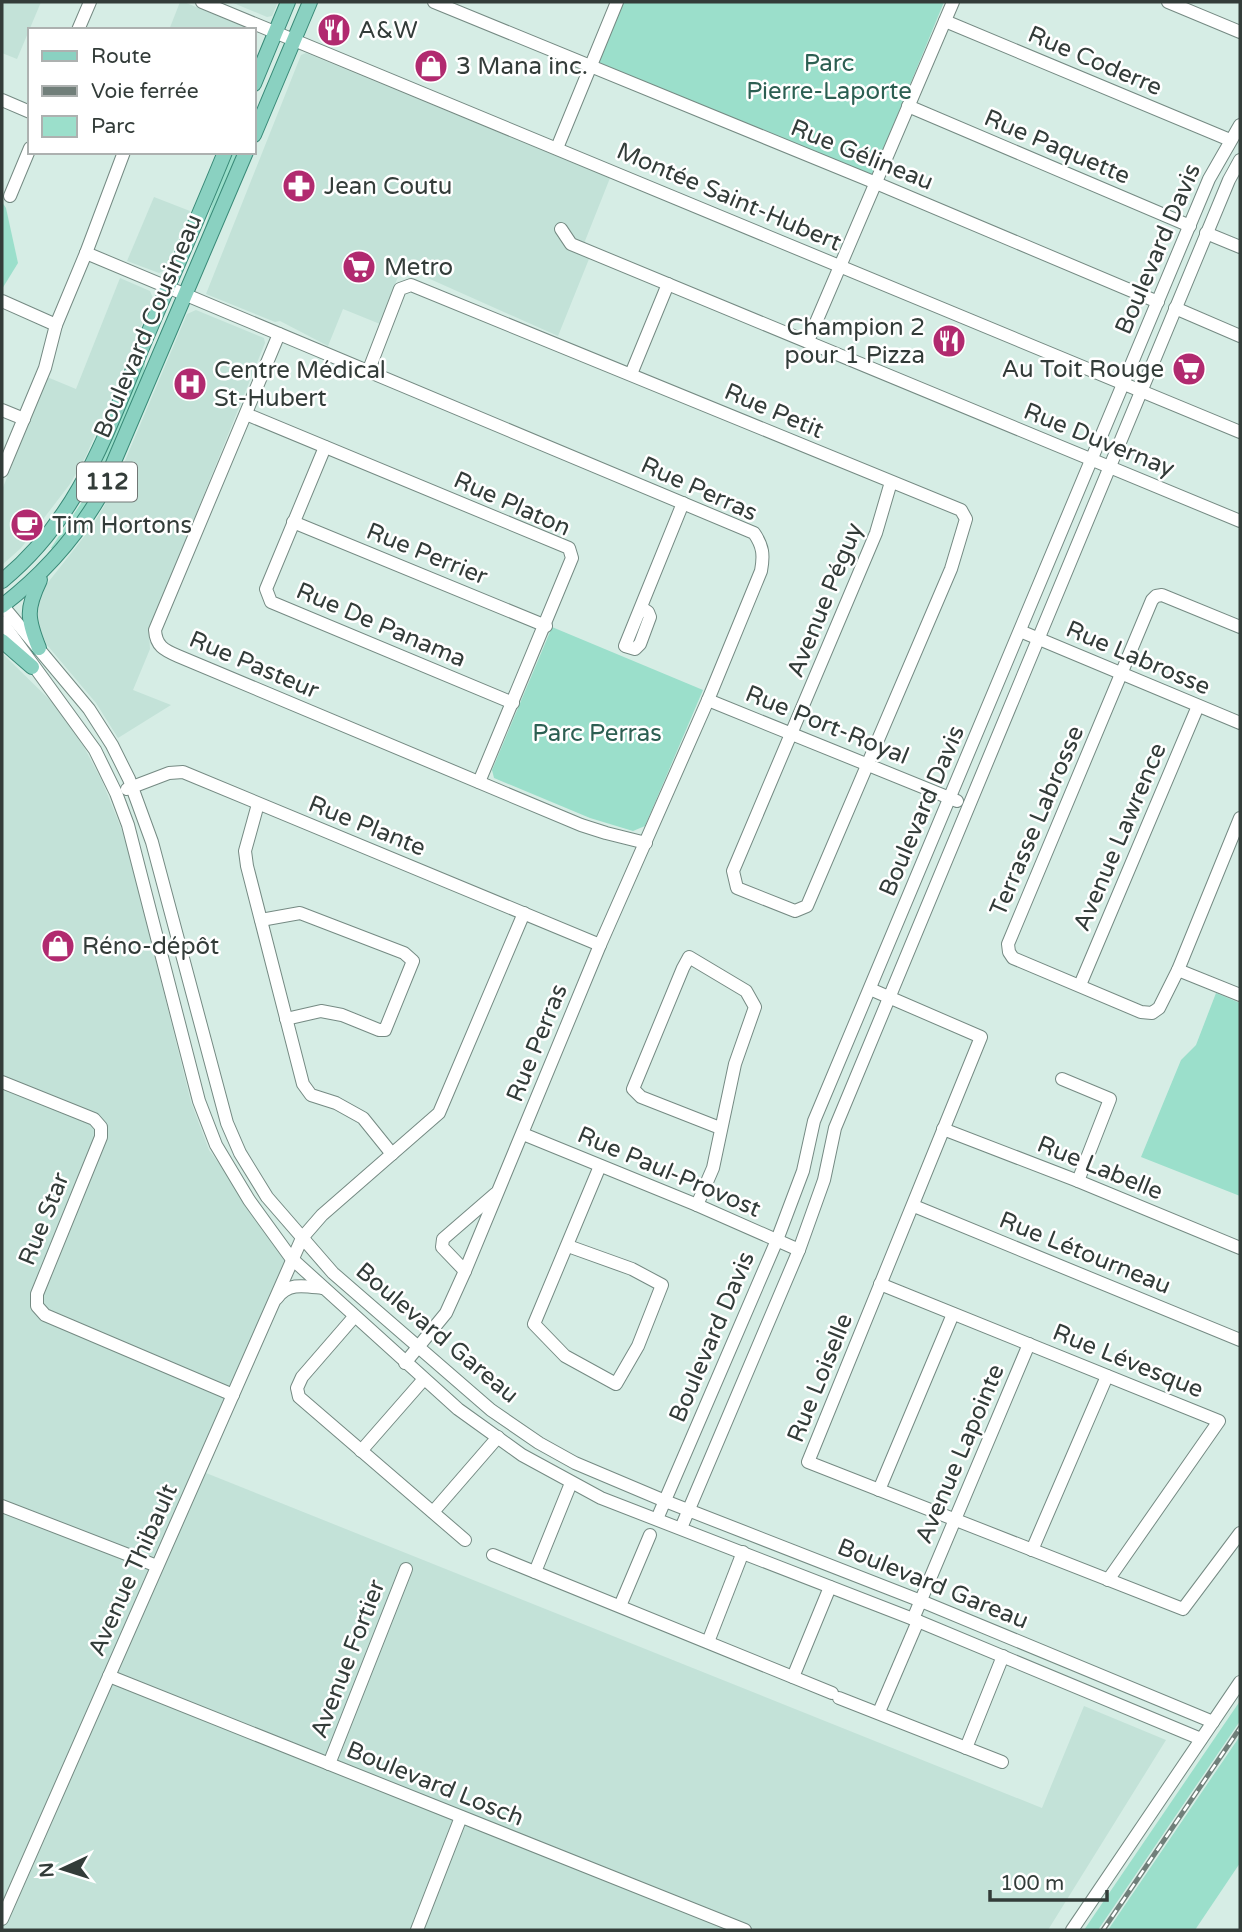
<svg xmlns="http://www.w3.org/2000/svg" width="1242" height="1932" font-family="'Varela Round',sans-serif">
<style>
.built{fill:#c3e2d8}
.green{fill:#9bdfcb}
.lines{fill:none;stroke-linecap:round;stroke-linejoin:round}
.minor-casing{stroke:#758a83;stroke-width:14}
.major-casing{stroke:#398977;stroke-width:16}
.minor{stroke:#fff;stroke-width:12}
.major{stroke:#8ad1c1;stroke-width:14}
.rail-casing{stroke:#717f7a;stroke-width:5}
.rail{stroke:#fff;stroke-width:2.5;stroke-dasharray:8;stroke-linecap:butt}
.labels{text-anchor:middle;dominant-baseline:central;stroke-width:5;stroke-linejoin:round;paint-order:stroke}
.shield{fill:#fff;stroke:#707674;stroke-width:2}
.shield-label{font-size:23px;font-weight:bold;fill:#333c39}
.poi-label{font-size:24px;fill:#333c39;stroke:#fff;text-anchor:start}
.street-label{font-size:24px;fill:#333c39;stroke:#fff}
.park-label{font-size:24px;fill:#2c5f52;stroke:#fff}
</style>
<rect width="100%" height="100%" fill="#d6ede5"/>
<g class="built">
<path d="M2 2H41L17 59 2 53Z"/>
<path d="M180 2H184L252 30H169Z"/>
<path d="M231 2H278L272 16 267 17Z"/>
<path d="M306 53 610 178 585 241 589 259 558 336 412 271 399 274 380 324 343 309 328 346 280 321 275 322 206 294 301 55Z"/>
<path d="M154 197 190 211 165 270 159 273 127 261Z"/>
<path d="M120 278 150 291 153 298 86 456 70 484 21 548 2 565V490L28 424 47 377 76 389Z"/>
<path d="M196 310 264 338 265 343 149 631 150 649 133 690 171 705 118 738 96 703 47 645 35 621 36 604 42 590 91 528 110 496 187 314Z"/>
<path d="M2 653 52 702 84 747 102 781 126 840 191 1102 209 1150 291 1260 206 1473 1042 1808 1084 1706 1166 1740 1048 1930H2Z"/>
</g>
<g class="green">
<path d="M623 2H944L872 177 598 62Z"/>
<path d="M233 152H239L202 238 217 188Z"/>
<path d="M2 202 6 208 18 263 2 289Z"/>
<path d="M145 360C147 386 97 489 82 512 74 525 59 539 54 550L51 548 90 490Z"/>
<path d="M552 627 703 690 645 826 633 831 590 818 494 778 492 770Z"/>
<path d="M1216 993 1240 1003V1196L1141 1157 1181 1060 1196 1045Z"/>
<path d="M1240 1701V1721L1098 1930H1084Z"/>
<path d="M1240 1736V1863L1195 1930H1108Z"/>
</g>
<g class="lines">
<defs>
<g id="minor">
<path d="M202 2 1240 432"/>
<path d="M434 2 876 183 1158 302"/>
<path d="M1168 2 1240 32"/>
<path d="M945 21 1230 140"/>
<path d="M78 30 90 2"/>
<path d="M2 100 30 112"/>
<path d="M908 106 1190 226"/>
<path d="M557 148 617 2"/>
<path d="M10 196 30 148"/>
<path d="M561 229 571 244 1240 521"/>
<path d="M1206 233 1240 247"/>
<path d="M86 253 754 533C763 546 764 555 761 571L708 700 600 945 465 1271 446 1313 405 1363"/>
<path d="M2 301 56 325"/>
<path d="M1175 308 1240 336"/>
<path d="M279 334 155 630C156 646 164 650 178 656L581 825 606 833 646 843"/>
<path d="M808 341 953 2"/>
<path d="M368 372 400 289 411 285 961 510 966 519 951 569 807 906 795 911 737 888 733 871 876 533 891 482"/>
<path d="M631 374 668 284"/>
<path d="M2 410 24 419"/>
<path d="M246 414 569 548 572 558 479 782"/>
<path d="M325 447 266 589 271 602 513 703"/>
<path d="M2 471 45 368 56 325 86 253 124 152"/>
<path d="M293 522 546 626"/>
<path d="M2 605 89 709 112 745 129 779 152 842 227 1123 240 1153 267 1197 333 1273 491 1410 539 1443 575 1463 665 1501 921 1601 1213 1722"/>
<path d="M642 608 648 612 650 617 640 644 635 649 625 646 683 503"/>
<path d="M2 622 95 750 116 793 128 825 199 1101 216 1145 249 1200 291 1258 458 1409 522 1455 601 1498 913 1619 1201 1739"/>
<path d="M1240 627 1162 595 1156 596 1152 600 1008 944 1009 952 1013 958 1141 1012 1152 1013 1159 1008 1178 970 1240 818"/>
<path d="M1020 631 1240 723"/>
<path d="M708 700 957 801"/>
<path d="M127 789 169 773 183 772 600 945"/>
<path d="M258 804 245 851 247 866 303 1084 311 1095 336 1103 363 1118 392 1154"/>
<path d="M261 920 300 913 404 953 413 961 385 1030H379L342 1015 321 1011 286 1019"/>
<path d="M1178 970 1240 995"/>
<path d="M1080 985 1198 706"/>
<path d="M870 989 981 1037 808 1462 1183 1609 1240 1533"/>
<path d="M1062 1079 1110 1099 1078 1181"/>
<path d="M2 1082 94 1119 101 1127V1137L37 1294V1306L45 1315 233 1395"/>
<path d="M943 1129 1078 1181 1240 1248"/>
<path d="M523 1134 697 1205 799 1250"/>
<path d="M697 1205 713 1168 735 1064 755 1007 746 991 689 957 683 968 633 1089 641 1097 720 1128"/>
<path d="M914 1206 1240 1340"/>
<path d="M568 1246 632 1269 662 1285 638 1346 616 1384 565 1356 534 1324 600 1166"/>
<path d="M465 1271 442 1247 443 1239 495 1194"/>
<path d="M880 1284 1219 1421 1108 1580"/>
<path d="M277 1298C288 1282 305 1286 322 1288"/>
<path d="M354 1317 302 1377 297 1388 299 1397 465 1540"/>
<path d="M361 1451 424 1379"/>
<path d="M879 1490 953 1314"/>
<path d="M2 1506 157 1566"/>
<path d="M433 1512 498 1437"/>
<path d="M657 1519 777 1240 803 1171 814 1121 1209 179 1240 125"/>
<path d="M681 1528 799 1250 824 1180 835 1128 1229 180 1240 160"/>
<path d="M1032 1550 1107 1376"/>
<path d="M493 1555 832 1693"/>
<path d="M535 1572 571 1483"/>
<path d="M620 1606 650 1535"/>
<path d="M913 1619 1029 1344"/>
<path d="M708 1642 743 1552"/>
<path d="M109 1676 745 1930"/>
<path d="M793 1677 830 1587"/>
<path d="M839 1698 1002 1762"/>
<path d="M879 1712 918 1621"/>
<path d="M966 1748 1003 1656"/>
<path d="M329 1764 406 1569"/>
<path d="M2 1919 302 1238 322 1215 439 1113 524 913"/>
<path d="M417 1930 461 1817"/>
<path d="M1072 1930 1240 1682"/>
</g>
<g id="major">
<path d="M254 84 288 2"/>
<path d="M254 135 310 2"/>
<path d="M2 581C80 517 106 433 144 343 171 279 199 216 225 152"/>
<path d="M2 606C41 576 73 541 98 499L246 152"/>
<path d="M2 641 32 667"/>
<path d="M39 648C27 618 26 609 40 580"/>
</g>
</defs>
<use href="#minor" class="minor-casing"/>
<use href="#major" class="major-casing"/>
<use href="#minor" class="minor"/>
<use href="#major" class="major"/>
<defs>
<path id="rail" d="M1103 1930 1240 1728"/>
</defs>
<use href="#rail" class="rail-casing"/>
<use href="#rail" class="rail"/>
</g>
<defs>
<symbol id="restaurant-disc" viewBox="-11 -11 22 22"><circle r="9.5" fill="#b12a6f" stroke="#fff"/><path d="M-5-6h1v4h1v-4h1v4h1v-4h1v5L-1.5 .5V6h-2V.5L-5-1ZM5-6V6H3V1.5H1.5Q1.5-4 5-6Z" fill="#fff"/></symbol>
<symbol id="shop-disc" viewBox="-11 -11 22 22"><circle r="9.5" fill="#b12a6f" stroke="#fff"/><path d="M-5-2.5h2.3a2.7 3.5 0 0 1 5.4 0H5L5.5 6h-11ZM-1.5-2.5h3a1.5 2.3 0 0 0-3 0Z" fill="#fff"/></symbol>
<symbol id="pharmacy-disc" viewBox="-11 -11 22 22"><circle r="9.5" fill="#b12a6f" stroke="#fff"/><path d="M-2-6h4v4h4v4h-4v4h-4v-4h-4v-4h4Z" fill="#fff"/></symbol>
<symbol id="supermarket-disc" viewBox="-11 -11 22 22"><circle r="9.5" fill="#b12a6f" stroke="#fff"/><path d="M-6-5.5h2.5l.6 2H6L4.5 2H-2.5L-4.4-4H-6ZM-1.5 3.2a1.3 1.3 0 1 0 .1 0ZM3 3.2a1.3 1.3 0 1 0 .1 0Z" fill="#fff"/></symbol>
<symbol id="hospital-disc" viewBox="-11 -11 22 22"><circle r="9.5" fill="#b12a6f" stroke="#fff"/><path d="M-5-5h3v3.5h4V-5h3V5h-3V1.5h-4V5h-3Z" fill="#fff"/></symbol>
<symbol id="cafe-disc" viewBox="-11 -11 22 22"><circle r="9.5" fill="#b12a6f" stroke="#fff"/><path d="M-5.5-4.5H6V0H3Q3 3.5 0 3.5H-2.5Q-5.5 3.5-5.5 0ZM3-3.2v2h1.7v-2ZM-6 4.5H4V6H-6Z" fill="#fff"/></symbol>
</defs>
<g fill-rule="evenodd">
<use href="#restaurant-disc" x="315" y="11" width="38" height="38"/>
<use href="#shop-disc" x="412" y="47" width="38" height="38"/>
<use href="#pharmacy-disc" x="280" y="167" width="38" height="38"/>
<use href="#supermarket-disc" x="340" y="248" width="38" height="38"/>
<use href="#restaurant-disc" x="930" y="322" width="38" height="38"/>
<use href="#supermarket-disc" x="1170" y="350" width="38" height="38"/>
<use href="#hospital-disc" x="171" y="365" width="38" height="38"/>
<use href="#cafe-disc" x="8" y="506" width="38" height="38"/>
<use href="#shop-disc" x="39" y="927" width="38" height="38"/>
</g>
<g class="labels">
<rect class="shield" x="77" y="462.5" width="60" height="39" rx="5"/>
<g class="shield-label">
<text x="107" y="482">112</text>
</g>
<g class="poi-label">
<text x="358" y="30">A&amp;W</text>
<text x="456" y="66">3 Mana inc.</text>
<text x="324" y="186">Jean Coutu</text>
<text x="384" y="267">Metro</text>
<text x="925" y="327" text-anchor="end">Champion 2<tspan x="925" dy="28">pour 1 Pizza</tspan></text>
<text x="1164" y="369" text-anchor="end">Au Toit Rouge</text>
<text x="214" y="370">Centre Médical<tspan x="214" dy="28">St-Hubert</tspan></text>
<text x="52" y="525">Tim Hortons</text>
<text x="82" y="946">Réno-dépôt</text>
</g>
<g class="street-label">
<text transform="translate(1095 61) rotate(23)">Rue Coderre</text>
<text transform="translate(1057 147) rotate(23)">Rue Paquette</text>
<text transform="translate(862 155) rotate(22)">Rue Gélineau</text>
<text transform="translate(729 197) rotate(23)">Montée Saint-Hubert</text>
<text transform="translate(1158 249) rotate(-67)">Boulevard Davis</text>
<text transform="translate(148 326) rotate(-67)">Boulevard Cousineau</text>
<text transform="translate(774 411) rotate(23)">Rue Petit</text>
<text transform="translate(1099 440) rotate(22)">Rue Duvernay</text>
<text transform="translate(699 489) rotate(24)">Rue Perras</text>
<text transform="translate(512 504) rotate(24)">Rue Platon</text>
<text transform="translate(427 554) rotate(22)">Rue Perrier</text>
<text transform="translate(825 600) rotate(-68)">Avenue Péguy</text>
<text transform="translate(381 625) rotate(23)">Rue De Panama</text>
<text transform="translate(1138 658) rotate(23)">Rue Labrosse</text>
<text transform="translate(254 665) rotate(23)">Rue Pasteur</text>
<text transform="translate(827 725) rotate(22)">Rue Port-Royal</text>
<text transform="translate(922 811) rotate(-67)">Boulevard Davis</text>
<text transform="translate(1037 821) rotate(-67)">Terrasse Labrosse</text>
<text transform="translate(367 826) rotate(22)">Rue Plante</text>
<text transform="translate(1120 837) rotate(-67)">Avenue Lawrence</text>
<text transform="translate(537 1043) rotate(-68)">Rue Perras</text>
<text transform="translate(1100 1168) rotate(22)">Rue Labelle</text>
<text transform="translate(669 1172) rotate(23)">Rue Paul-Provost</text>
<text transform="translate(44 1219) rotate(-68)">Rue Star</text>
<text transform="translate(1085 1253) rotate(22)">Rue Létourneau</text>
<text transform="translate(437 1333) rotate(40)">Boulevard Gareau</text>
<text transform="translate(712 1337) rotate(-67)">Boulevard Davis</text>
<text transform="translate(1128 1361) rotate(22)">Rue Lévesque</text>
<text transform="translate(820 1378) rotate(-68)">Rue Loiselle</text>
<text transform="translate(960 1454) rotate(-67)">Avenue Lapointe</text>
<text transform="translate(133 1570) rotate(-66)">Avenue Thibault</text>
<text transform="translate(933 1584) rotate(22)">Boulevard Gareau</text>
<text transform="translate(348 1659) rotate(-69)">Avenue Fortier</text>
<text transform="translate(435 1784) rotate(22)">Boulevard Losch</text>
</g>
<g class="park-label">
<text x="829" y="63">Parc<tspan x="829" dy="28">Pierre-Laporte</tspan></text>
<text x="597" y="733">Parc Perras</text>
</g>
</g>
<rect width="1242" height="1932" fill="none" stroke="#333c39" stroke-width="7"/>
<rect x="28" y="28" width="228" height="126" fill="#ffffff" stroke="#adb1b0" stroke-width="2"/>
<rect x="42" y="51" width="35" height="10" fill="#8ad1c1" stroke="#adb1b0" stroke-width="2"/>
<text x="91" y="63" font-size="21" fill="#333c39">Route</text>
<rect x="42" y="86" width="35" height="10" fill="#717f7a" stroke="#adb1b0" stroke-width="2"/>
<text x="91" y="98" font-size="21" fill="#333c39">Voie ferrée</text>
<rect x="42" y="116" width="35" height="21" fill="#9bdfcb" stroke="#adb1b0" stroke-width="2"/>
<text x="91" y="133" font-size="21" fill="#333c39">Parc</text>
<g transform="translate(63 1869) rotate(266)" stroke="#ffffff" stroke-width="5" paint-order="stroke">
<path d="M0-5L12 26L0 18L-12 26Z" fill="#333c39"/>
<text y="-10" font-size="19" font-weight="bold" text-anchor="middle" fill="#333c39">N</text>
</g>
<path d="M990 1890v10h117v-10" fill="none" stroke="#333c39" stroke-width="3.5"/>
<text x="1000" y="1890" font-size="21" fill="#333c39" stroke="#ffffff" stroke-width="5" paint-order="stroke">100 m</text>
</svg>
